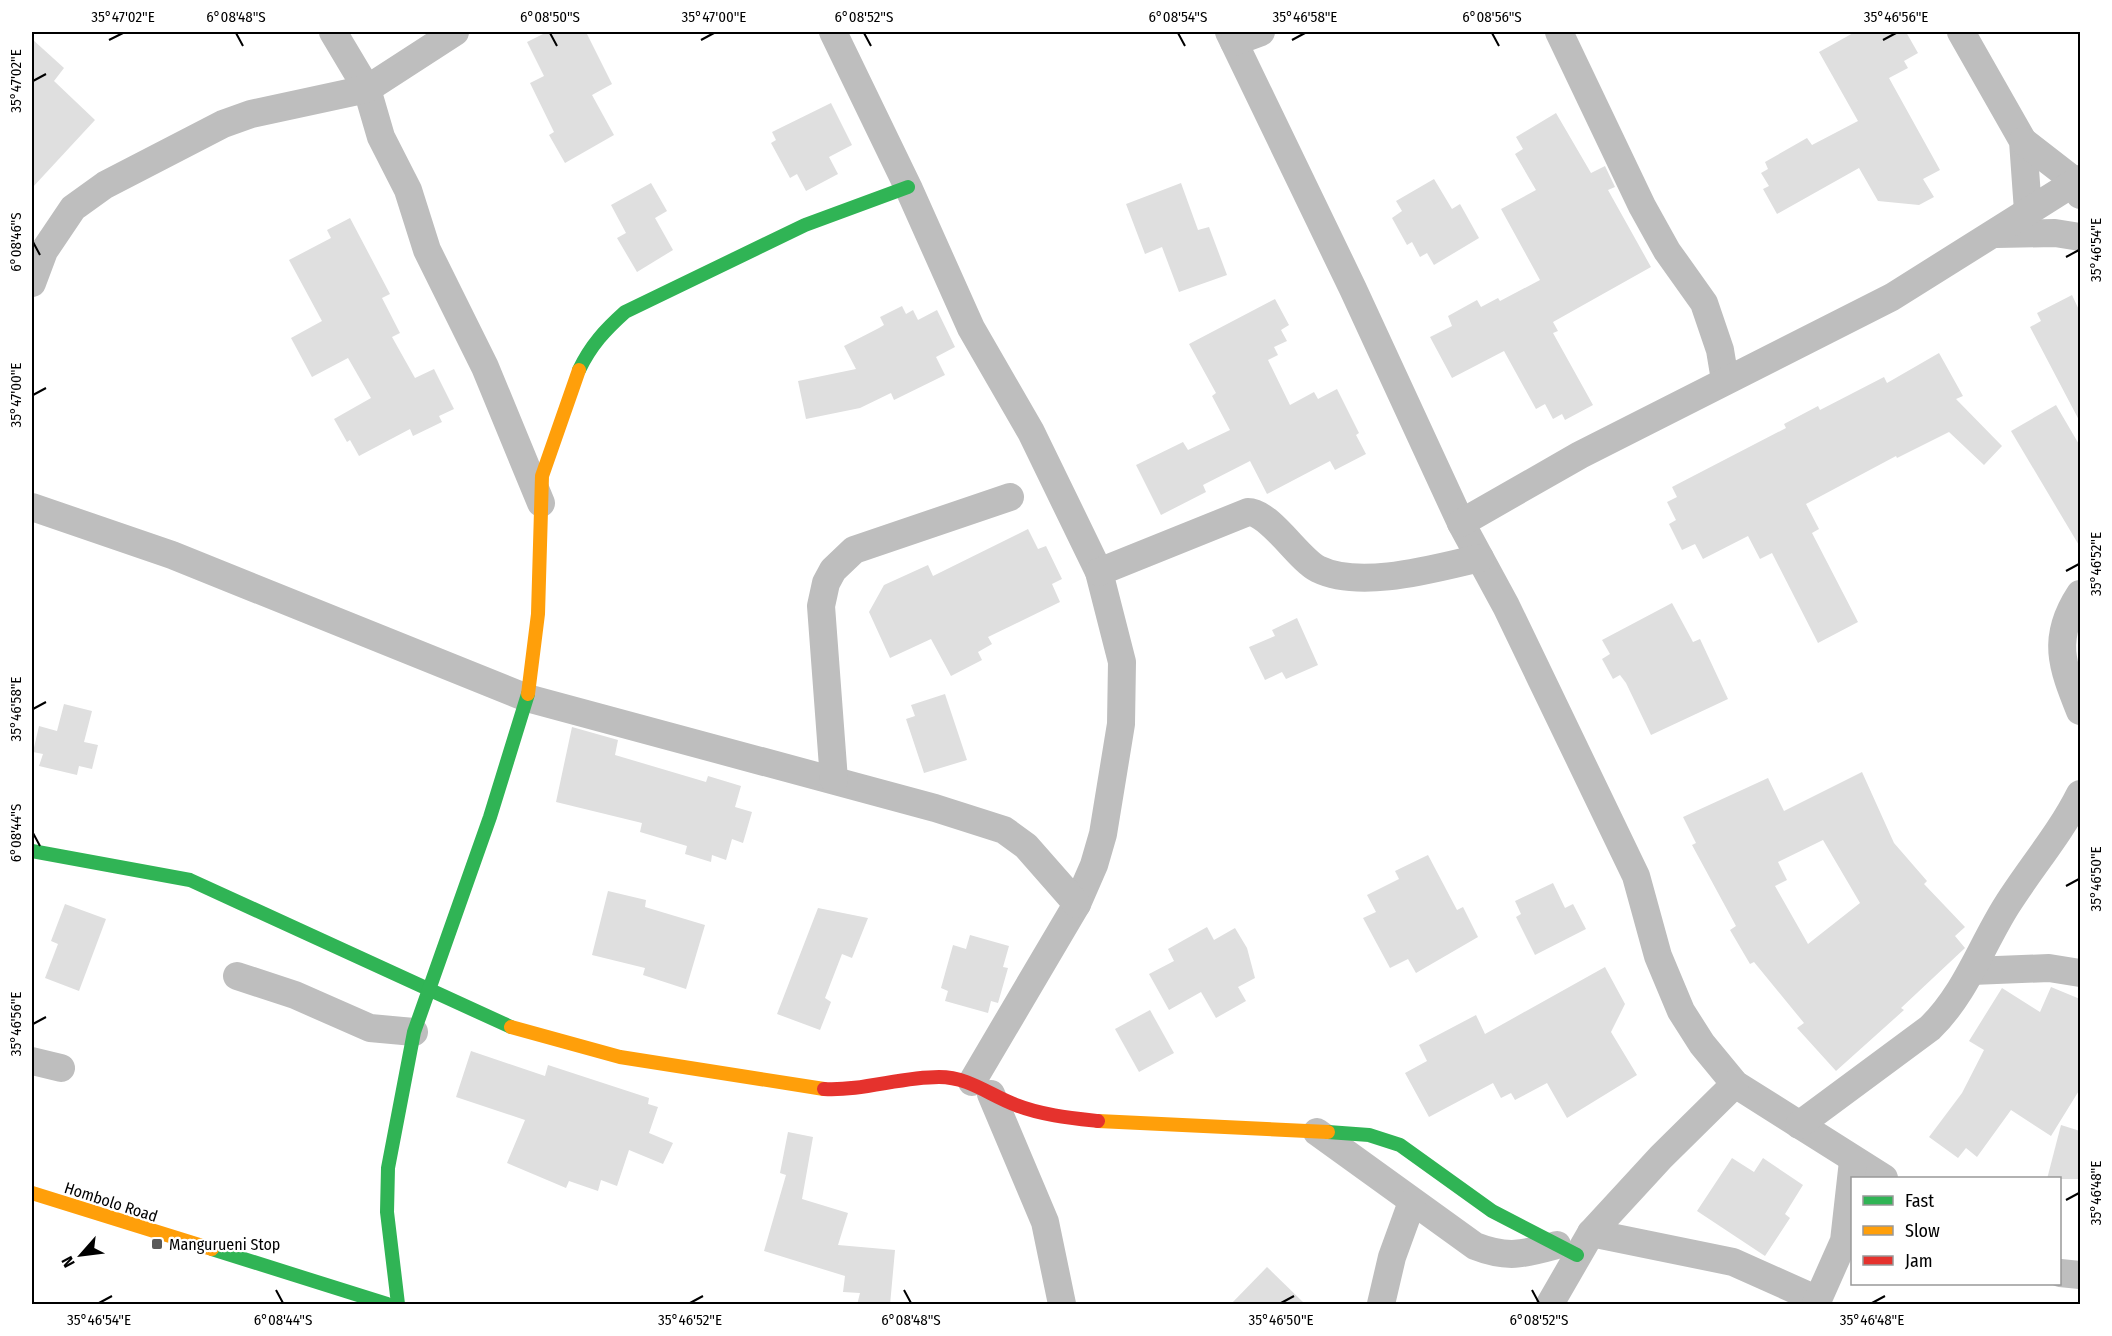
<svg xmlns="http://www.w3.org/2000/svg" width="2112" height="1336" font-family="'Fira Sans Condensed',sans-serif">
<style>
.building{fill:#dfdfdf;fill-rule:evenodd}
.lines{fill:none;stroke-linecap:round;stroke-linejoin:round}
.street{stroke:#bebebe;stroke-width:28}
.fast{stroke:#30b455;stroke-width:14}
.slow{stroke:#ff9f0a;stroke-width:14}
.jam{stroke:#e5322d;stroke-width:14}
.ticks{fill:none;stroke:#000;stroke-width:2}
.poi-dot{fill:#595959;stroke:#fff;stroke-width:2}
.labels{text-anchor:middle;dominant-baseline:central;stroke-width:4.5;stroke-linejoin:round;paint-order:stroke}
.street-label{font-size:16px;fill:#000;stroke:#fff}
.poi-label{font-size:16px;fill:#000;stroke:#fff;text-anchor:start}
.neatline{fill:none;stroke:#000;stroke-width:2}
.ticks-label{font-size:15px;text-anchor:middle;fill:#000}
</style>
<rect width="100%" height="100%" fill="#fff"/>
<g class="building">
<path d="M547 32H586L612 84 592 95 614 135 565 163 549 135 554 132 530 83 544 76 527 42Z"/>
<path d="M1855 32H1906L1918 53 1904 61 1908 68 1889 78 1940 170 1923 179 1934 197 1919 205 1878 201 1859 168 1777 214 1763 189 1769 186 1761 173 1768 169 1765 162 1807 138 1812 145 1858 121 1819 52Z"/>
<path d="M32 39 64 68 54 81 95 120 32 188Z"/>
<path d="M831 103 852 145 829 157 838 174 806 191 797 174 790 178 771 143 776 140 772 132Z"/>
<path d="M1556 113 1591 173 1605 166 1615 187 1608 190 1651 267 1553 322 1558 331 1553 333 1593 405 1565 420 1562 414 1553 419 1545 404 1536 409 1504 351 1452 378 1430 337 1452 326 1448 316 1477 300 1481 307 1498 298 1500 301 1540 280 1501 209 1536 190 1515 154 1523 149 1516 137Z"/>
<path d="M1434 179 1452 209 1460 204 1479 238 1434 265 1427 253 1420 257 1412 242 1407 245 1392 218 1402 211 1396 201Z"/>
<path d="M651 183 667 211 655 218 673 250 637 272 617 238 626 233 611 205Z"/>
<path d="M1181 183 1198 230 1209 227 1227 275 1179 292 1162 247 1145 254 1126 204Z"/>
<path d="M350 218 390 294 382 298 400 333 392 337 415 378 434 369 454 409 439 416 442 422 413 436 410 429 359 456 350 440 347 442 334 419 371 398 348 358 312 377 291 338 322 321 289 260 331 238 327 230Z"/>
<path d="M2072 295 2080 312V422L2030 327 2041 321 2037 313Z"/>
<path d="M1275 299 1289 325 1281 330 1287 341 1274 347 1278 355 1268 360 1290 405 1314 392 1318 399 1337 389 1359 433 1356 435 1366 454 1335 470 1330 461 1267 494 1250 461 1203 485 1206 492 1161 515 1136 465 1183 442 1188 450 1230 430 1212 396 1216 393 1189 344Z"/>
<path d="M902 306 906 314 913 310 918 320 937 310 955 347 936 357 945 375 894 400 891 393 860 408 806 419 798 381 856 369 844 346 879 328 884 325 880 317Z"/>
<path d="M1939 353 1963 396 1956 399 2002 446 1984 465 1949 432 1897 458 1896 456 1806 504 1819 529 1812 533 1858 622 1818 643 1772 553 1760 559 1748 536 1703 559 1695 544 1682 550 1669 524 1676 520 1667 502 1677 497 1672 487 1786 428 1784 424 1818 406 1820 410 1884 377 1887 383Z"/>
<path d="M2056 405 2080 446V547L2011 431Z"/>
<path d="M1028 529 1038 549 1046 546 1062 579 1052 584 1060 602 988 637 992 644 978 652 982 660 951 676 931 639 890 658 869 612 884 585 928 565 933 576Z"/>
<path d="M1672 603 1693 642 1700 639 1728 699 1651 735 1626 683 1620 675 1613 679 1602 659 1610 654 1602 640Z"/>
<path d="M1297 618 1318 665 1286 679 1282 672 1265 680 1249 647 1275 636 1272 630Z"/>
<path d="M945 694 967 760 924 773 906 719 915 716 911 705Z"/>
<path d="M64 704 92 711 84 742 98 745 92 769 79 766 77 775 39 766 43 754 33 752 39 726 57 731Z"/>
<path d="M572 727 618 740 615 755 706 782 708 776 741 786 735 807 752 812 743 843 732 839 726 860 712 855 711 862 685 854 687 846 640 832 642 823 556 802Z"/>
<path d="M1862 772 1894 843 1927 881 1924 884 1965 927 1955 936 1965 948 1901 1008 1904 1010 1836 1071 1797 1028 1804 1023 1754 962 1750 964 1730 930 1736 926 1692 845 1696 843 1683 817 1768 778 1784 811ZM1823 840 1860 903 1808 944 1775 886 1787 880 1778 862Z"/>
<path d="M1428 855 1457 910 1463 907 1478 937 1416 973 1408 959 1390 968 1363 918 1376 912 1367 895 1399 879 1395 871Z"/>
<path d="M1553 883 1565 908 1573 904 1586 929 1535 955 1516 917 1521 914 1515 901Z"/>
<path d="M608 891 646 900 645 907 705 925 686 989 643 975 645 968 592 955Z"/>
<path d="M65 904 106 919 79 991 45 978 58 944 51 941Z"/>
<path d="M818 908 868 918 852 958 842 954 825 998 831 1002 820 1030 777 1014Z"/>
<path d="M1207 927 1214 940 1235 928 1247 948 1255 978 1238 987 1246 1001 1216 1018 1201 992 1169 1010 1149 974 1174 961 1168 949Z"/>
<path d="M970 935 1009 946 1003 967 1008 968 998 1003 991 1001 988 1013 945 1001 948 991 941 988 953 945 966 949Z"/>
<path d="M1605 967 1625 1004 1611 1032 1637 1075 1567 1118 1547 1083 1515 1100 1511 1093 1501 1098 1493 1083 1429 1117 1405 1073 1427 1061 1419 1045 1476 1015 1485 1034Z"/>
<path d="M2051 987 2080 999V1089L2051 1136 2011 1110 1977 1157 1966 1148 1958 1158 1929 1137 1962 1093 1984 1050 1969 1041 2002 988 2040 1012Z"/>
<path d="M1150 1010 1174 1053 1139 1072 1115 1029Z"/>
<path d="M471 1051 545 1076 548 1065 649 1098 648 1104 658 1107 649 1133 673 1143 663 1164 629 1150 617 1186 601 1180 598 1191 569 1181 566 1188 507 1163 525 1120 456 1097Z"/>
<path d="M2061 1125 2080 1131V1179H2047Z"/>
<path d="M788 1132 813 1137 802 1199 848 1213 838 1245 895 1250 890 1305H857L860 1293 843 1292 845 1276 764 1251 786 1175 780 1173Z"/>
<path d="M1732 1158 1754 1172 1763 1158 1803 1185 1785 1214 1790 1218 1765 1256 1697 1211Z"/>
<path d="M1267 1267 1306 1305H1230Z"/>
</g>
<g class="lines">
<g class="street">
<path d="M333 32 367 89 381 137 408 190 427 250 485 367 541 503"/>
<path d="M833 32 908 187 971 328 1031 432 1099 572 1122 662 1121 724 1103 834 1094 865 1077 904 972 1082"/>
<path d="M1229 32 1353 289 1461 523 1506 606 1636 876 1658 956 1681 1011 1702 1044 1735 1084 1884 1178"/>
<path d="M1559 32 1642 206 1667 251 1704 303 1720 350 1725 380"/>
<path d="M1961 32 2023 141 2028 211"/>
<path d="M1234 42 1261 32"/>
<path d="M2023 141 2076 182 2080 195"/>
<path d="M1996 234 2055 233 2080 237"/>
<path d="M32 283 44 251 73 208 105 185 223 124 251 114 367 89 455 32"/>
<path d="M32 507 172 555 527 698 935 808 1004 830 1026 846 1077 904"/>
<path d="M1461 523 1580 455 1892 297 2080 179"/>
<path d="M1099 572 1248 512C1270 512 1298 559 1318 569 1361 590 1436 568 1480 558"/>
<path d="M2080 594C2051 638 2062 666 2080 711"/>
<path d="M834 780 821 606 826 583 833 570 854 550 1010 497"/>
<path d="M1972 971 2049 968 2080 973"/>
<path d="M237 976 295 995 370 1028 414 1032"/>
<path d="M32 1061 61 1068"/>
<path d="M991 1094 1045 1222 1062 1304"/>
<path d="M1799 1125 1930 1028C1966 993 1981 946 2007 905 2031 867 2060 834 2080 794"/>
<path d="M1317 1132 1475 1246C1508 1259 1524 1254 1557 1245"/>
<path d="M1591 1233 1733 1262 1818 1300"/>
<path d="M2060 1273 2080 1275"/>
<path d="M1381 1304 1392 1257 1412 1202"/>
<path d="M1550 1304 1591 1233 1661 1157 1735 1084"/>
<path d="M1816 1304 1844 1241 1853 1161"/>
</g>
<g class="fast">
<path d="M579 370C591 345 605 330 625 312L805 225 908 187"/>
<path d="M32 851 190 880 511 1027"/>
<path d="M1328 1132 1369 1135 1400 1145 1492 1211 1577 1255"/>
<path d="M212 1249 387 1304"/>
<path d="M398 1304 387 1212 388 1168 414 1032 490 817 528 694"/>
</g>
<g class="slow">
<path d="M528 694 538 614 542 476 579 370"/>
<path d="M511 1027 620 1057 824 1089"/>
<path d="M1098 1121 1328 1132"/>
<path d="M32 1193 212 1249"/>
</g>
<path class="jam" d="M824 1089C863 1091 900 1077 939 1077 969 1077 989 1095 1016 1105 1041 1115 1071 1118 1098 1121"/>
</g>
<path class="ticks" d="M236 33 243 46M550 33 557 46M864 33 871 46M1178 33 1185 46M1492 33 1499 46M109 40 123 33M701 40 714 33M1292 40 1305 33M1883 40 1896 33M33 81 46 74M33 242 40 255M2066 257 2079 250M33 395 46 388M2066 571 2079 564M33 709 46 702M33 833 40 846M2066 886 2079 879M33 1024 46 1017M2066 1200 2079 1193M276 1290 283 1303M904 1290 911 1303M1532 1290 1539 1303M99 1303 112 1296M690 1303 703 1296M1281 1303 1294 1296M1872 1303 1885 1296"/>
<rect class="poi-dot" x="151" y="1238" width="12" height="12" rx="3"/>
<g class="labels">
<g class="street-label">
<text transform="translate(111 1202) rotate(18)">Hombolo Road</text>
</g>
<g class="poi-label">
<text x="169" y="1244">Mangurueni Stop</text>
</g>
</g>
<rect width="2112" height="1336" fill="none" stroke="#ffffff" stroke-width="66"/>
<rect x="1851" y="1177" width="210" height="108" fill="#ffffff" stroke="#999999" stroke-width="1.5"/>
<rect x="1863" y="1196" width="30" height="9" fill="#30b455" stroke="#999999" stroke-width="1.5"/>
<text x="1905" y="1207" font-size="18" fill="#000000">Fast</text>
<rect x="1863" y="1226" width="30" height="9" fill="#ff9f0a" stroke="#999999" stroke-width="1.5"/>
<text x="1905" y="1237" font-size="18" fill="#000000">Slow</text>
<rect x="1863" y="1256" width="30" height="9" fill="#e5322d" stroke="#999999" stroke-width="1.5"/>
<text x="1905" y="1267" font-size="18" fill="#000000">Jam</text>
<g transform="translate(81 1255) rotate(242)" stroke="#ffffff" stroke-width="4.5" paint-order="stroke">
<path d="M0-4.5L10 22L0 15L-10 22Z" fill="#000000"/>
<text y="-9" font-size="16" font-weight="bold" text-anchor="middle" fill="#000000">N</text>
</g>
<rect x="33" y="33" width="2046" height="1270" class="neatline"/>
<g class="ticks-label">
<text x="123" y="22">35°47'02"E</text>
<text x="236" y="22">6°08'48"S</text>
<text x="550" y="22">6°08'50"S</text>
<text x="714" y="22">35°47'00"E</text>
<text x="864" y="22">6°08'52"S</text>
<text x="1178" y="22">6°08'54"S</text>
<text x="1305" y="22">35°46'58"E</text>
<text x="1492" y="22">6°08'56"S</text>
<text x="1896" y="22">35°46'56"E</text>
<text transform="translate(16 81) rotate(-90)" y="5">35°47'02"E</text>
<text transform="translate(16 242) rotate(-90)" y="5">6°08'46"S</text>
<text transform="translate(2096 250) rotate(-90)" y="5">35°46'54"E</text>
<text transform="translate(16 395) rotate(-90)" y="5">35°47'00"E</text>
<text transform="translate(2096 564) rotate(-90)" y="5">35°46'52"E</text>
<text transform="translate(16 709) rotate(-90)" y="5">35°46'58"E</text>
<text transform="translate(16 833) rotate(-90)" y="5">6°08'44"S</text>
<text transform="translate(2096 879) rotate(-90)" y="5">35°46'50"E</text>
<text transform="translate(16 1024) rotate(-90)" y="5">35°46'56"E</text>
<text transform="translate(2096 1193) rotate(-90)" y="5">35°46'48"E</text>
<text x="99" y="1325">35°46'54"E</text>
<text x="283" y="1325">6°08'44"S</text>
<text x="690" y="1325">35°46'52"E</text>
<text x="911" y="1325">6°08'48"S</text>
<text x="1281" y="1325">35°46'50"E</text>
<text x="1539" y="1325">6°08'52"S</text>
<text x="1872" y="1325">35°46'48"E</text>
</g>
</svg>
